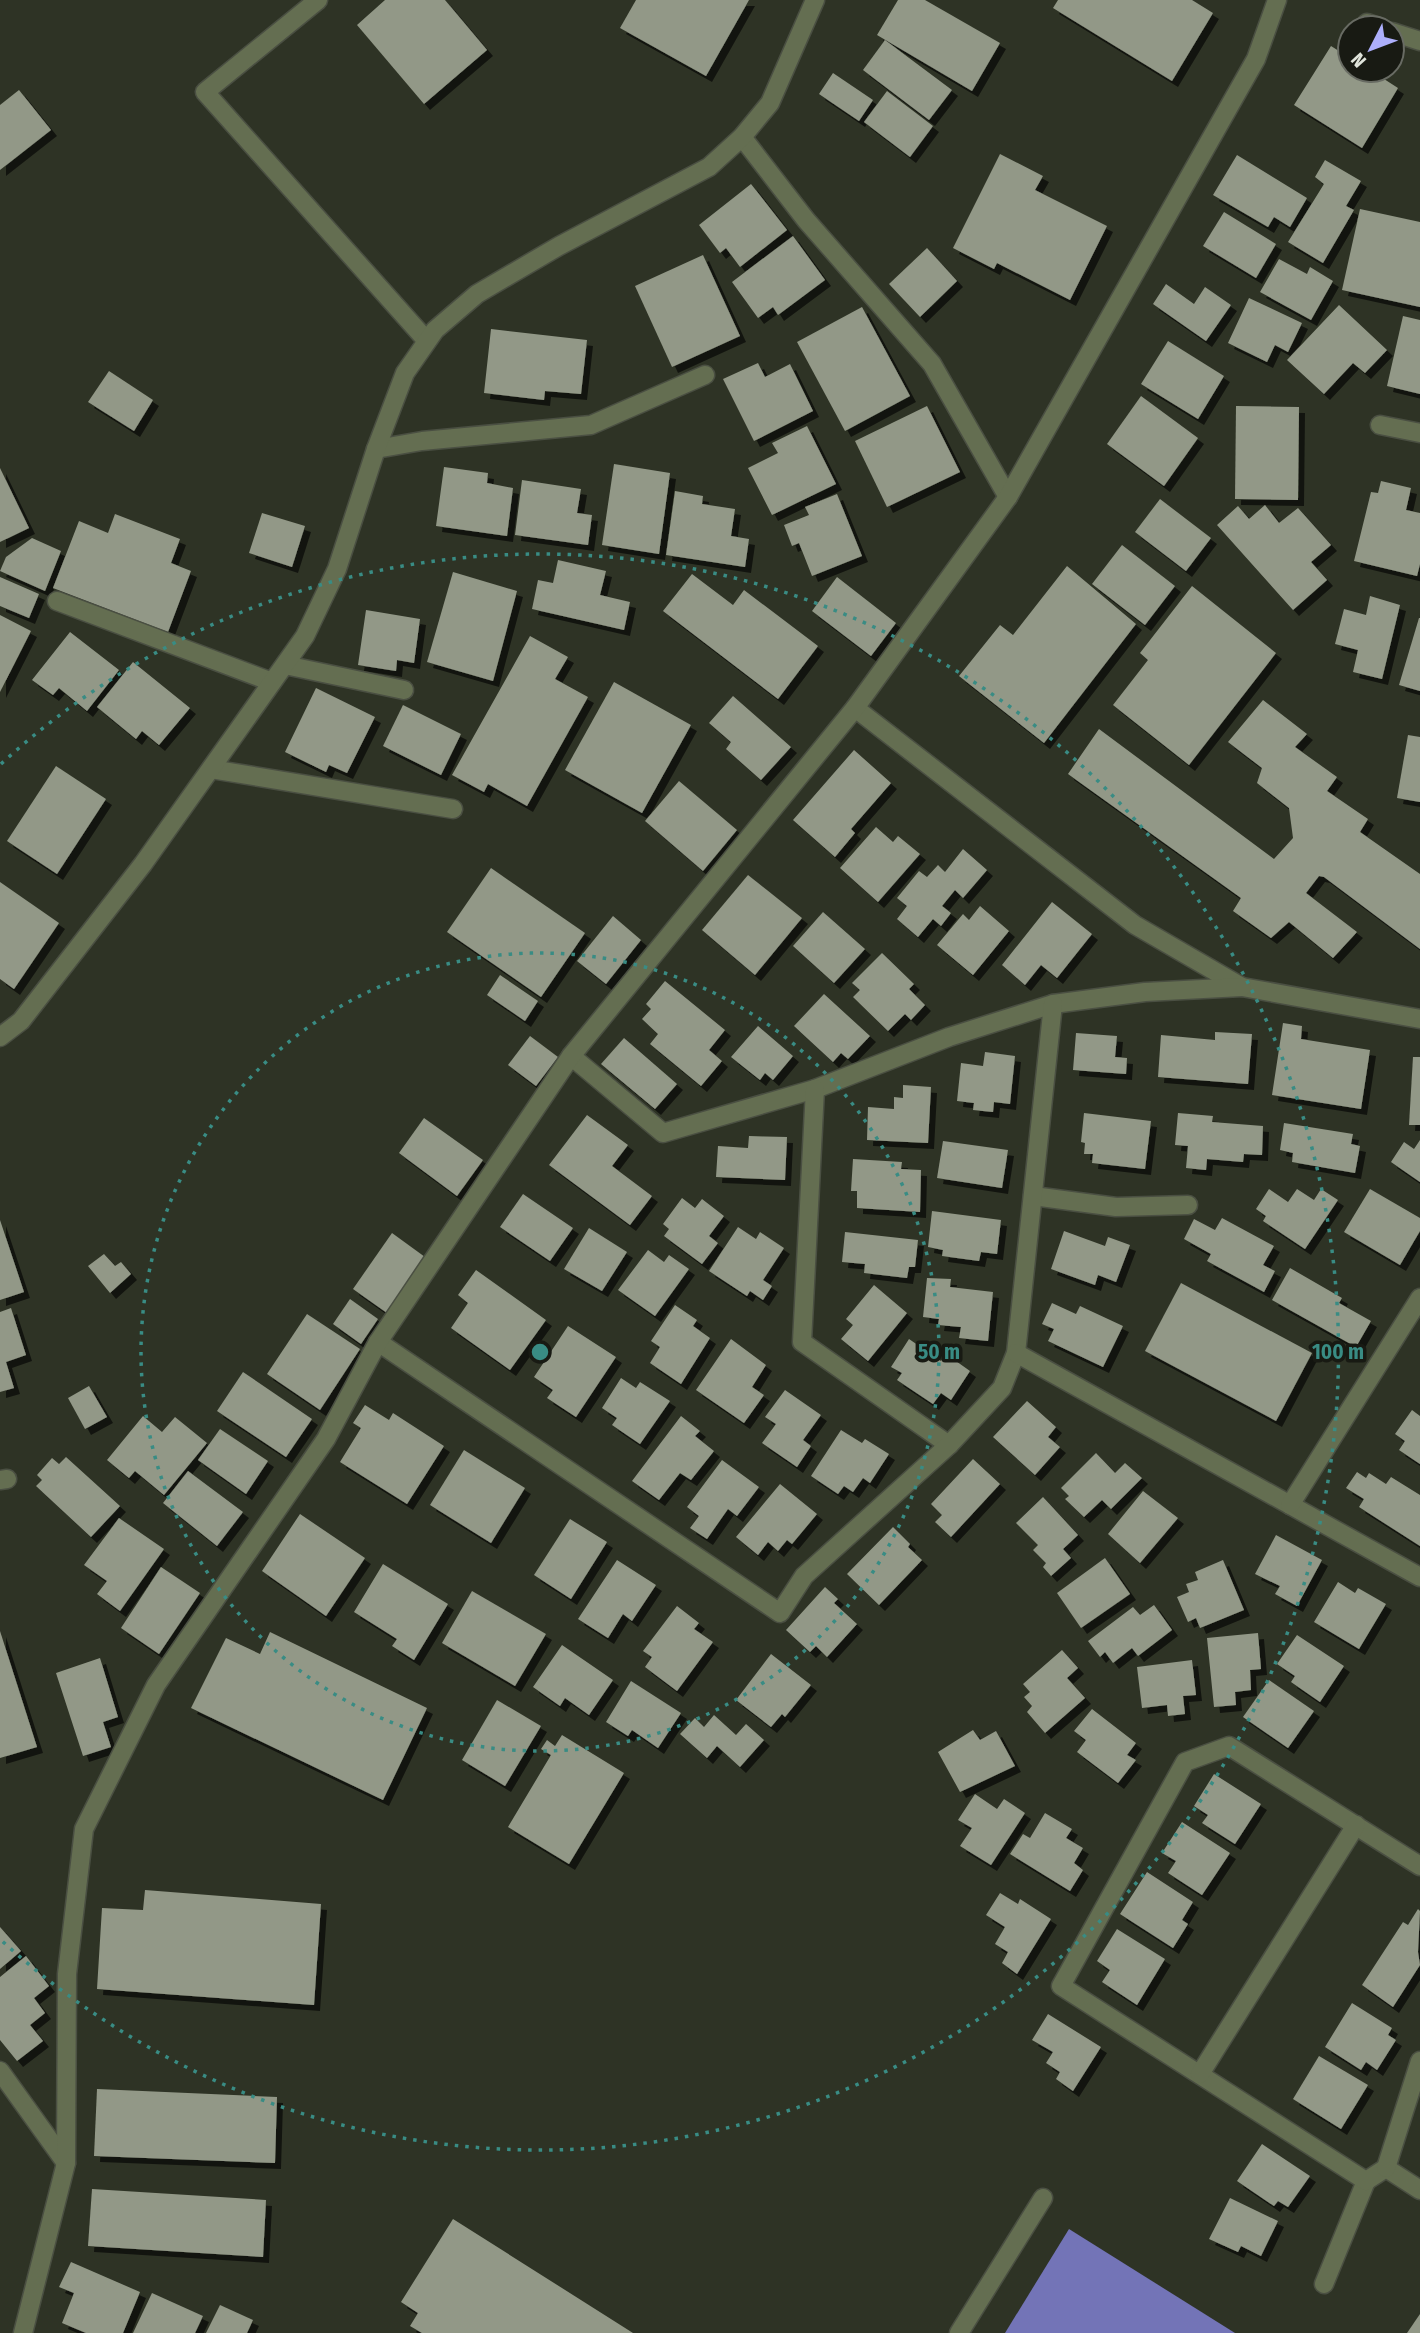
<svg xmlns="http://www.w3.org/2000/svg" width="1420" height="2333" font-family="'Fira Sans Condensed',sans-serif">
<style>
.water{fill:#7374b7}
.building{fill:#929887;filter:url(#shadow)}
.lines{fill:none;stroke-linecap:round;stroke-linejoin:round}
.lane-casing{stroke:#4a4f42;stroke-width:21}
.street-casing{stroke:#4a4f42;stroke-width:21}
.lane{stroke:#646e51;stroke-width:18}
.street{stroke:#646e51;stroke-width:18}
.ring{fill:none;stroke:#398c84;stroke-width:3.5;stroke-dasharray:3.5 7}
.centre{fill:#398c84;stroke:#181a13;stroke-width:3.5}
.ring-label{font-size:21px;text-anchor:middle;font-weight:bold;fill:#398c84;stroke:#181a13;stroke-width:7;stroke-linejoin:round;paint-order:stroke}
</style>
<defs>
<filter id="shadow"><feDropShadow dx="6" dy="6" stdDeviation="0" flood-color="#0009"/></filter>
</defs>
<rect width="100%" height="100%" fill="#2e3325"/>
<path class="water" d="M1069 2229 1235 2333H1005Z"/>
<g class="building">
<path d="M385 0H445L487 50 424 104 357 25Z"/>
<path d="M636 0H749L706 76 620 28Z"/>
<path d="M898 0H925L1000 43 972 91 877 35Z"/>
<path d="M1058 0H1192L1213 13 1172 81 1053 8Z"/>
<path d="M885 40 952 90 929 120 863 70Z"/>
<path d="M1331 46 1350 58V70H1370L1398 88 1362 148 1294 105Z"/>
<path d="M833 73 873 100 859 121 819 94Z"/>
<path d="M19 90 51 130 0 170V105Z"/>
<path d="M887 91 933 126 910 157 864 122Z"/>
<path d="M1000 154 1043 176 1035 190 1107 226 1070 300 997 263 994 269 953 248Z"/>
<path d="M1237 155 1307 198 1290 227 1274 217 1268 227 1213 195Z"/>
<path d="M1325 160 1361 181 1346 206 1354 210 1323 263 1288 242 1324 184 1315 177Z"/>
<path d="M751 184 787 230 740 267 726 248 720 253 699 225Z"/>
<path d="M1360 209 1420 222V307L1342 290Z"/>
<path d="M1224 212 1276 244 1256 278 1203 246Z"/>
<path d="M793 236 825 280 778 315 773 307 758 318 732 282Z"/>
<path d="M927 248 957 281 920 317 889 284Z"/>
<path d="M703 255 740 336 672 367 635 286Z"/>
<path d="M1279 259 1307 274 1310 267 1333 281 1311 320 1260 292Z"/>
<path d="M1166 284 1194 304 1205 287 1231 305 1206 341 1153 304Z"/>
<path d="M1249 298 1302 323 1288 352 1275 345 1267 362 1228 343Z"/>
<path d="M1339 305 1387 350 1365 373 1353 363 1324 394 1287 360Z"/>
<path d="M862 307 910 396 845 431 797 342Z"/>
<path d="M1403 316 1420 320V394L1387 386Z"/>
<path d="M491 329 587 340 581 394 545 391 544 400 484 393Z"/>
<path d="M1168 341 1224 376 1198 419 1141 384Z"/>
<path d="M758 363 765 377 790 364 813 411 754 441 723 379Z"/>
<path d="M109 371 153 400 134 431 88 402Z"/>
<path d="M1141 396 1198 438 1164 486 1107 444Z"/>
<path d="M927 406 960 472 887 507 855 441Z"/>
<path d="M1236 406 1299 407 1298 500 1235 499Z"/>
<path d="M807 426 836 484 772 515 748 468 778 453 772 443Z"/>
<path d="M614 464 670 473 659 554 602 545Z"/>
<path d="M444 467 488 473 487 483 513 488 507 536 436 526Z"/>
<path d="M0 468 29 528 0 542Z"/>
<path d="M522 480 581 489 577 513 592 515 588 545 515 535Z"/>
<path d="M1381 481 1411 488 1406 510 1420 513V564L1417 576 1354 561 1371 492 1378 493Z"/>
<path d="M675 491 703 496 702 504 735 509 731 536 749 539 745 567 666 555Z"/>
<path d="M837 494 862 556 812 576 799 543 792 546 784 525 809 515 805 507Z"/>
<path d="M1160 499 1211 538 1186 571 1135 532Z"/>
<path d="M1265 505 1279 523 1298 508 1331 545 1311 562 1327 580 1293 610 1217 525 1238 506 1249 519Z"/>
<path d="M262 513 305 526 292 567 249 553Z"/>
<path d="M115 514 180 539 171 563 191 571 168 632 53 588 79 521 108 533Z"/>
<path d="M32 538 61 551 45 591 0 571 6 557Z"/>
<path d="M1122 545 1175 586 1145 625 1092 584Z"/>
<path d="M558 560 606 571 600 595 630 602 624 630 532 609 538 580 553 583Z"/>
<path d="M1067 566 1136 624 1044 743 959 676 1000 625 1013 635Z"/>
<path d="M453 572 517 591 493 681 427 662Z"/>
<path d="M692 574 733 605 744 590 818 646 778 699 663 611Z"/>
<path d="M0 577 39 594 29 618 0 606Z"/>
<path d="M837 577 896 623 871 656 812 611Z"/>
<path d="M1192 586 1276 653 1189 765 1113 705 1148 660 1140 653Z"/>
<path d="M1370 596 1400 605 1382 679 1353 672 1358 650 1335 644 1344 609 1366 615Z"/>
<path d="M366 610 420 619 414 663 397 660 396 671 358 665Z"/>
<path d="M0 615 31 631 0 692Z"/>
<path d="M1419 618H1420V691L1399 685Z"/>
<path d="M70 632 119 670 87 711 59 688 53 695 32 680Z"/>
<path d="M530 636 568 657 555 679 588 697 527 806 488 784 484 792 452 775Z"/>
<path d="M133 662 190 708 159 745 142 731 136 739 97 707Z"/>
<path d="M614 682 691 725 642 813 565 770Z"/>
<path d="M316 688 375 717 347 773 329 765 326 772 285 752Z"/>
<path d="M733 696 791 747 761 780 726 749 731 742 709 723Z"/>
<path d="M1263 700 1307 734 1295 747 1337 777 1327 791 1368 819 1360 832 1420 874V949L1324 877 1319 876 1306 893 1357 932 1333 958 1289 922 1271 938 1233 911 1241 898 1068 774 1099 729 1274 859 1293 838 1289 808 1257 783 1262 768 1228 742Z"/>
<path d="M403 705 461 734 441 775 383 746Z"/>
<path d="M1408 735 1420 737V802L1397 798Z"/>
<path d="M854 750 891 783 851 829 855 833 835 857 793 820Z"/>
<path d="M56 766 106 799 57 874 7 841Z"/>
<path d="M679 781 737 830 703 871 645 821Z"/>
<path d="M876 827 893 842 898 836 920 854 878 902 840 868Z"/>
<path d="M963 849 987 870 963 898 955 890 942 906 951 913 941 926 933 919 918 937 897 919 907 906 897 898 919 871 927 877 938 865 945 872Z"/>
<path d="M491 868 585 933 541 997 447 932Z"/>
<path d="M748 875 802 918 755 975 702 930Z"/>
<path d="M0 882 59 923 14 989 0 979Z"/>
<path d="M1052 902 1092 934 1057 978 1041 965 1025 985 1002 965Z"/>
<path d="M980 906 1009 931 973 975 937 945 963 914 969 920Z"/>
<path d="M823 912 865 949 834 983 793 946Z"/>
<path d="M613 916 641 940 606 984 577 961Z"/>
<path d="M882 953 914 984 909 989 925 1005 911 1020 905 1014 888 1031 853 997 860 990 852 983Z"/>
<path d="M500 975 538 1001 525 1021 487 995Z"/>
<path d="M665 981 725 1030 709 1050 722 1061 701 1086 650 1044 658 1034 642 1019 651 1009 646 1004Z"/>
<path d="M824 994 870 1036 848 1059 841 1053 833 1062 794 1026Z"/>
<path d="M1283 1023 1302 1026 1301 1039 1370 1050 1361 1109 1272 1095Z"/>
<path d="M758 1026 793 1056 773 1080 765 1073 760 1080 731 1057Z"/>
<path d="M1215 1032 1252 1034 1248 1084 1158 1077 1161 1035 1215 1040Z"/>
<path d="M1076 1033 1117 1036 1115 1057 1127 1058 1126 1074 1073 1070Z"/>
<path d="M530 1036 558 1057 536 1086 508 1065Z"/>
<path d="M624 1038 677 1084 655 1109 601 1064Z"/>
<path d="M985 1052 1015 1056 1010 1104 994 1102 993 1112 973 1110 974 1103 957 1101 961 1063 983 1066Z"/>
<path d="M1413 1057H1420V1125H1409Z"/>
<path d="M903 1085 931 1087 928 1143 867 1140 868 1107 894 1109V1097L903 1098Z"/>
<path d="M1084 1113 1151 1121 1145 1169 1092 1163 1093 1154H1084L1085 1143 1081 1142Z"/>
<path d="M1178 1113 1213 1116 1212 1122 1263 1126 1262 1155 1244 1154 1243 1162 1207 1159 1206 1170 1186 1168 1188 1146 1175 1145Z"/>
<path d="M587 1115 628 1145 612 1166 652 1196 630 1225 549 1165Z"/>
<path d="M424 1118 483 1160 457 1196 399 1153Z"/>
<path d="M1284 1123 1353 1134 1351 1144 1360 1146 1355 1173 1292 1162 1293 1153 1280 1150Z"/>
<path d="M749 1136 787 1137 785 1180 716 1177 718 1146 748 1148Z"/>
<path d="M1420 1140V1182L1391 1162 1404 1142 1414 1149Z"/>
<path d="M943 1141 1008 1150 1002 1188 937 1178Z"/>
<path d="M853 1159 902 1162 901 1169 921 1170 920 1212 857 1208V1191H851Z"/>
<path d="M1269 1189 1288 1202 1297 1189 1314 1200 1321 1189 1338 1200 1305 1249 1263 1221 1266 1216 1256 1209Z"/>
<path d="M1370 1189 1420 1218V1231L1400 1265 1344 1232Z"/>
<path d="M523 1194 573 1228 550 1261 500 1227Z"/>
<path d="M682 1198 695 1208 702 1199 724 1216 709 1236 718 1243 702 1264 664 1236 669 1229 663 1224Z"/>
<path d="M932 1211 1001 1220 997 1254 981 1252 979 1261 942 1256 943 1250 928 1247Z"/>
<path d="M1222 1218 1274 1246 1263 1265 1275 1271 1264 1292 1207 1261 1211 1254 1184 1239 1194 1219 1215 1230Z"/>
<path d="M0 1220 24 1292 0 1300Z"/>
<path d="M738 1227 756 1239 760 1232 784 1248 763 1280 772 1286 763 1300 750 1291 747 1296 709 1271Z"/>
<path d="M589 1228 627 1252 602 1291 564 1269Z"/>
<path d="M1064 1231 1105 1246 1108 1237 1130 1245 1116 1282 1098 1275 1095 1285 1051 1269Z"/>
<path d="M845 1232 918 1240 915 1267H909L907 1278 864 1273 865 1264 842 1262Z"/>
<path d="M392 1233 425 1257 387 1313 353 1289Z"/>
<path d="M648 1250 664 1262 669 1255 689 1269 655 1316 618 1290Z"/>
<path d="M104 1254 115 1266 121 1262 131 1274 110 1293 88 1266Z"/>
<path d="M1290 1268 1342 1298 1339 1303 1371 1321 1356 1347 1272 1300Z"/>
<path d="M476 1270 546 1320 510 1370 451 1328 468 1303 458 1295Z"/>
<path d="M927 1278 951 1279 950 1287 993 1292 988 1341 959 1338 961 1327 938 1325 939 1319 923 1317Z"/>
<path d="M1181 1283 1312 1353 1276 1421 1145 1351Z"/>
<path d="M874 1285 907 1313 868 1361 841 1339 853 1325 846 1319Z"/>
<path d="M350 1299 378 1319 361 1344 333 1324Z"/>
<path d="M1052 1303 1076 1314 1080 1306 1123 1326 1103 1367 1048 1341 1054 1329 1042 1324Z"/>
<path d="M675 1305 697 1320 693 1326 710 1338 681 1384 650 1363 660 1347 651 1341Z"/>
<path d="M11 1308 26 1355 6 1362 14 1388 0 1392V1312Z"/>
<path d="M307 1314 360 1349 320 1410 267 1374Z"/>
<path d="M568 1326 616 1357 576 1417 547 1398 553 1390 534 1377Z"/>
<path d="M731 1339 766 1365 752 1387 764 1395 744 1423 696 1390Z"/>
<path d="M909 1339 941 1361 946 1354 970 1371 951 1400 941 1393 933 1404 897 1380 902 1373 891 1367Z"/>
<path d="M243 1372 312 1419 286 1457 217 1411Z"/>
<path d="M621 1378 636 1388 640 1382 670 1401 640 1444 612 1425 617 1418 602 1408Z"/>
<path d="M89 1386 107 1417 85 1429 68 1398Z"/>
<path d="M785 1390 821 1415 803 1440 811 1446 797 1467 762 1443 776 1424 765 1417Z"/>
<path d="M1027 1401 1056 1427 1048 1437 1060 1447 1035 1475 993 1437Z"/>
<path d="M365 1405 389 1420 393 1413 444 1446 407 1504 340 1462 361 1428 353 1423Z"/>
<path d="M1412 1410 1420 1416V1464L1399 1450 1405 1441 1395 1434Z"/>
<path d="M143 1416 162 1432 175 1417 207 1443 164 1495 135 1471 129 1478 107 1460Z"/>
<path d="M681 1416 700 1431 695 1436 714 1451 691 1480 680 1473 659 1500 632 1481Z"/>
<path d="M220 1429 268 1461 246 1494 198 1460Z"/>
<path d="M841 1430 862 1443 865 1439 889 1454 870 1483 863 1478 853 1492 844 1486 838 1494 811 1476Z"/>
<path d="M464 1450 525 1488 491 1543 430 1505Z"/>
<path d="M1096 1453 1115 1473 1125 1463 1142 1478 1111 1509 1102 1500 1084 1517 1065 1499 1069 1496 1061 1488Z"/>
<path d="M66 1457 120 1506 91 1537 36 1486 42 1480 37 1475 52 1458 59 1464Z"/>
<path d="M973 1459 1000 1484 951 1537 935 1522 942 1515 931 1504Z"/>
<path d="M722 1460 759 1487 737 1516 728 1509 707 1539 690 1528 699 1516 687 1507Z"/>
<path d="M188 1471 243 1512 217 1546 163 1503Z"/>
<path d="M1357 1472 1366 1478 1369 1473 1386 1484 1391 1477 1420 1495V1546L1359 1507 1364 1499 1346 1488Z"/>
<path d="M780 1484 817 1514 792 1544 787 1540 778 1551 768 1542 758 1555 736 1537Z"/>
<path d="M1143 1491 1178 1518 1140 1563 1108 1534Z"/>
<path d="M1043 1497 1078 1535 1063 1549 1071 1558 1051 1576 1043 1567 1046 1563 1033 1550 1038 1545 1016 1523Z"/>
<path d="M300 1514 365 1558 326 1616 262 1571Z"/>
<path d="M119 1518 164 1549 120 1611 97 1594 107 1581 84 1565Z"/>
<path d="M570 1519 607 1542 571 1599 534 1575Z"/>
<path d="M893 1527 910 1544 908 1547 922 1560 879 1605 847 1574Z"/>
<path d="M1276 1535 1322 1560 1297 1606 1275 1594 1280 1586 1255 1574Z"/>
<path d="M1105 1558 1130 1594 1081 1628 1057 1593Z"/>
<path d="M617 1560 656 1585 632 1621 623 1614 608 1638 578 1619Z"/>
<path d="M1223 1560 1244 1610 1200 1628 1196 1618 1188 1622 1177 1597 1189 1592 1186 1584 1198 1580 1195 1572Z"/>
<path d="M383 1564 448 1604 414 1660 392 1646 397 1639 354 1612Z"/>
<path d="M161 1567 200 1593 159 1654 121 1628Z"/>
<path d="M1338 1582 1355 1593 1358 1588 1386 1604 1359 1649 1314 1622Z"/>
<path d="M825 1587 838 1599 834 1603 857 1624 827 1657 816 1646 810 1652 786 1630Z"/>
<path d="M472 1591 546 1634 515 1686 442 1643Z"/>
<path d="M1154 1605 1172 1630 1138 1656 1132 1648 1113 1663 1105 1652 1100 1657 1088 1641 1133 1607 1140 1615Z"/>
<path d="M677 1606 699 1623 694 1629 713 1642 677 1691 645 1667 652 1657 643 1651Z"/>
<path d="M0 1631 37 1747 0 1758Z"/>
<path d="M270 1632 427 1708 383 1800 191 1708 226 1638 260 1654Z"/>
<path d="M1258 1633 1261 1669 1250 1670 1251 1690 1235 1692 1236 1705 1214 1707 1207 1638Z"/>
<path d="M1297 1635 1344 1666 1320 1702 1291 1682 1295 1676 1277 1664Z"/>
<path d="M562 1645 613 1680 589 1715 565 1698 560 1706 533 1687Z"/>
<path d="M1062 1650 1078 1668 1067 1678 1085 1698 1045 1733 1027 1712 1032 1706 1024 1697 1030 1692 1023 1684Z"/>
<path d="M771 1654 811 1685 785 1717 782 1714 771 1727 736 1700Z"/>
<path d="M100 1658 118 1717 103 1722 111 1747 83 1756 56 1673Z"/>
<path d="M1192 1660 1196 1695 1183 1696 1185 1714 1168 1716 1167 1705 1142 1708 1137 1667Z"/>
<path d="M1269 1680 1314 1711 1288 1748 1243 1717Z"/>
<path d="M631 1681 681 1713 658 1748 632 1730 628 1736 606 1722Z"/>
<path d="M497 1700 541 1726 505 1786 462 1760Z"/>
<path d="M1092 1709 1136 1743 1127 1755 1136 1760 1118 1783 1077 1752 1086 1740 1074 1731Z"/>
<path d="M714 1715 736 1735 746 1724 764 1740 740 1767 717 1746 707 1758 680 1734 695 1718 704 1727Z"/>
<path d="M973 1730 980 1740 996 1731 1015 1766 960 1792 938 1752Z"/>
<path d="M562 1735 624 1773 569 1864 508 1827 551 1755 541 1749 547 1740 555 1746Z"/>
<path d="M1214 1774 1261 1804 1235 1844 1202 1823 1208 1815 1194 1806Z"/>
<path d="M975 1794 997 1809 1004 1799 1025 1813 991 1865 960 1846 972 1828 958 1820Z"/>
<path d="M1045 1813 1072 1829 1066 1838 1083 1848 1074 1863 1083 1870 1070 1891 1010 1854 1023 1834 1030 1838Z"/>
<path d="M1182 1822 1230 1853 1202 1895 1168 1873 1176 1861 1162 1853Z"/>
<path d="M1147 1872 1193 1902 1182 1920 1188 1924 1173 1948 1120 1914Z"/>
<path d="M145 1890 321 1904 314 2005 97 1989 102 1908 143 1910Z"/>
<path d="M1000 1893 1018 1904 1020 1899 1051 1919 1017 1974 1002 1963 1008 1952 995 1944 1005 1927 986 1915Z"/>
<path d="M1418 1909 1420 1911 1418 1952 1420 1965 1393 2007 1362 1985 1403 1922 1408 1925Z"/>
<path d="M0 1927 21 1951 0 1969Z"/>
<path d="M1117 1929 1165 1959 1137 2005 1102 1982 1110 1970 1097 1961Z"/>
<path d="M26 1956 49 1986 34 1998 45 2013 30 2025 43 2041 17 2061 0 2040V1977Z"/>
<path d="M1352 2003 1392 2028 1388 2035 1396 2040 1377 2070 1366 2062 1361 2070 1325 2047Z"/>
<path d="M1048 2014 1101 2047 1073 2091 1056 2079 1060 2072 1046 2063 1053 2052 1032 2040Z"/>
<path d="M1319 2056 1368 2085 1341 2129 1293 2099Z"/>
<path d="M97 2089 277 2097 275 2163 94 2156Z"/>
<path d="M1262 2144 1310 2176 1288 2207 1278 2201 1274 2206 1237 2181Z"/>
<path d="M92 2189 266 2200 263 2257 88 2246Z"/>
<path d="M1230 2198 1278 2221 1261 2256 1241 2246 1238 2252 1209 2239Z"/>
<path d="M453 2219 633 2333H422L410 2326 418 2313 401 2302Z"/>
<path d="M71 2262 140 2292 123 2333H86L62 2323 74 2293 59 2287Z"/>
<path d="M152 2293 203 2316 195 2333H133Z"/>
<path d="M220 2305 253 2320 247 2333H206Z"/>
<path d="M1420 2314V2333H1407Z"/>
</g>
<g class="lines">
<defs>
<g id="lane">
<path d="M318 0 205 92 427 341"/>
<path d="M1367 23 1381 28"/>
<path d="M1392 32 1420 41"/>
<path d="M742 137 806 220 932 364 1008 497"/>
<path d="M376 449 422 441 591 425 705 375"/>
<path d="M57 601 272 682"/>
<path d="M285 665 404 690"/>
<path d="M211 769 453 809"/>
<path d="M1324 2284 1366 2181"/>
<path d="M959 2333 1043 2198"/>
</g>
<g id="street">
<path d="M1380 425 1420 433"/>
<path d="M855 708 1135 925 1242 987 1420 1019"/>
<path d="M0 1037 21 1021 143 864 305 636 337 569 376 449 405 373 435 330 477 294 559 246 709 167 742 137 770 103 815 0"/>
<path d="M571 1056 663 1133 815 1089 949 1037 1053 1004 1145 992 1242 987"/>
<path d="M815 1089 802 1342 949 1445"/>
<path d="M1033 1196 1116 1207 1188 1205"/>
<path d="M378 1342 780 1613 804 1576 949 1445 1002 1388 1016 1353 1053 1004"/>
<path d="M1016 1353 1420 1577"/>
<path d="M0 1480 7 1479"/>
<path d="M1290 1505 1420 1298"/>
<path d="M1420 1866 1229 1746 1185 1762 1061 1986 1366 2181 1386 2168 1420 2190"/>
<path d="M0 2071 66 2163"/>
<path d="M1200 2074 1356 1825"/>
<path d="M1386 2168 1420 2061"/>
<path d="M23 2333 66 2163 67 1974 84 1829 156 1685 326 1439 378 1342 571 1056 855 708 1008 497 1256 59 1277 0"/>
</g>
</defs>
<use href="#lane" class="lane-casing"/>
<use href="#street" class="street-casing"/>
<use href="#lane" class="lane"/>
<use href="#street" class="street"/>
</g>
<g class="ring">
<circle cx="540" cy="1352" r="399"/>
<path d="M1 764A798 798 0 1 1 1 1940"/>
</g>
<circle cx="540" cy="1352" r="10" class="centre"/>
<g class="ring-label">
<text x="939" y="1359">50 m</text>
<text x="1338" y="1359">100 m</text>
</g>
<g transform="translate(1371 49) rotate(228)"><circle r="33" fill="#181a13" stroke="#686b63" stroke-width="2"/>
<path d="M0-5L12 26L0 18L-12 26Z" fill="#adaffb"/>
<text y="-10" font-size="19" font-weight="bold" text-anchor="middle" fill="#e0e4db">N</text>
</g>
</svg>
